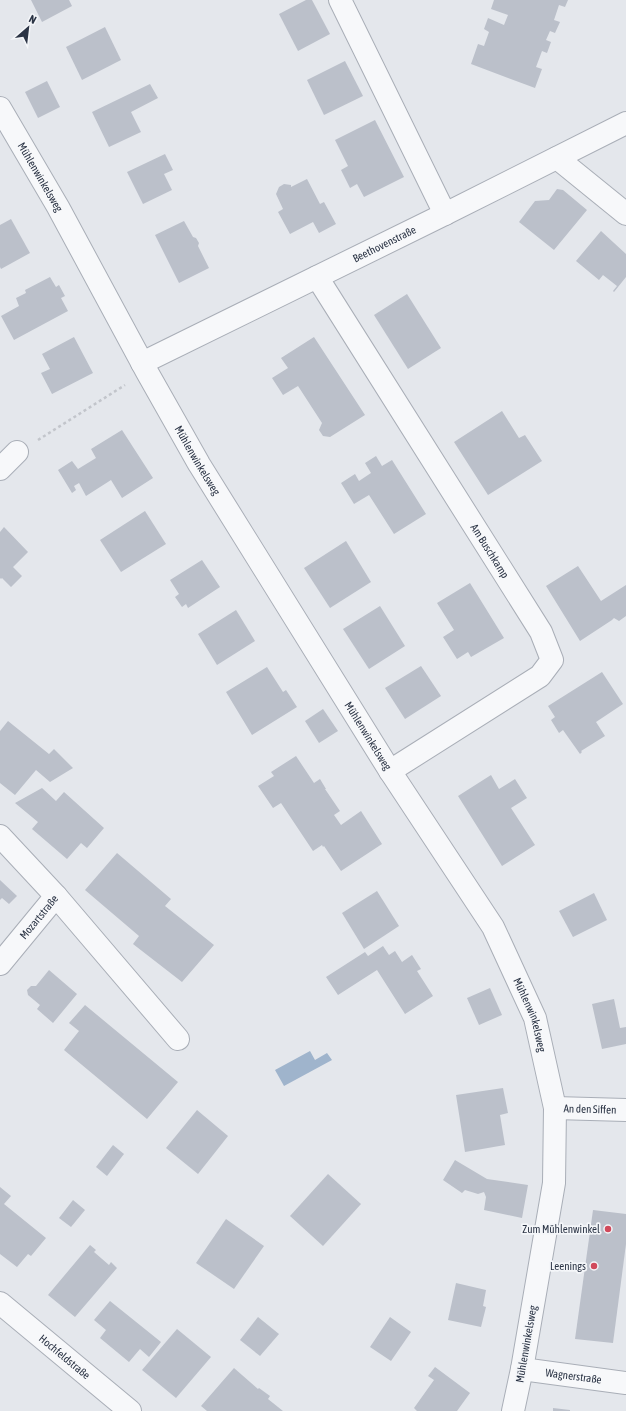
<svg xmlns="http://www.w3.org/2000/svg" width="626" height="1411" font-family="'Asap Condensed',sans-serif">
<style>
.water{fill:#9fb4cc}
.building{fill:#bbc0ca}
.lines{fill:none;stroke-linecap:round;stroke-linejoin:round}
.minor-casing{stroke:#a9aeb7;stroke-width:24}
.path{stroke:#c2c5cb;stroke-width:2.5;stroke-dasharray:3 3;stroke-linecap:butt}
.minor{stroke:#f7f8fa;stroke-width:22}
.poi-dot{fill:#d1495b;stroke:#f4f6f9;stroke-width:1.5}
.labels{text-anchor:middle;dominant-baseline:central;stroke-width:3.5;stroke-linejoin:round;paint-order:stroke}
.street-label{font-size:11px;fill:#2b3445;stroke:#f4f6f9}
.poi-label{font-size:11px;fill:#2b3445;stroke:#f4f6f9;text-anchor:end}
</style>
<rect width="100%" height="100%" fill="#e4e7ec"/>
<path class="water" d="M310 1051 315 1060 327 1053 332 1060 284 1086 275 1070Z"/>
<g class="building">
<path d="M31 0H69L72 6 42 22Z"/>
<path d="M306 0H312L330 34 298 51 279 14Z"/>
<path d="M494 0H568L565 7 559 5 554 20 560 22 555 33 550 31 546 40 551 42 547 53 542 51 536 67 542 69 535 88 471 64 478 44 484 46 489 32 484 29 488 18 504 25 508 15 491 9Z"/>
<path d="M105 27 121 60 82 80 66 47Z"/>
<path d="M345 61 363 96 324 115 307 80Z"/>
<path d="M47 81 60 107 38 118 25 92Z"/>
<path d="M150 84 158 98 131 112 141 132 109 147 92 112Z"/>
<path d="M375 120 404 177 364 197 357 184 350 188 341 170 348 166 335 140Z"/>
<path d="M165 154 173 170 164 174 172 190 143 204 127 172Z"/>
<path d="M307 179 320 204 324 202 336 224 319 233 313 222 290 234 278 212 283 209 276 194 279 187 284 184 291 185V187Z"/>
<path d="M557 189 563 190 587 210 554 250 519 222 535 201 549 200Z"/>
<path d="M11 219 30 253 1 269 0 267V225Z"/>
<path d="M184 221 193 237 196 238 199 243 198 246 209 268 179 283 155 235Z"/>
<path d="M601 231 626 254V277L614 292 613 291 617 286 603 275 599 280 576 261Z"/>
<path d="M50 277 56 287 59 285 65 296 61 298 68 311 14 340 1 316 19 306 16 298 26 293 25 290Z"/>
<path d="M407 294 441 348 408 369 374 315Z"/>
<path d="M74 337 93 373 52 394 41 373 50 369 42 354Z"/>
<path d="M314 337 365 415 330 437 323 436 319 430 322 423 298 386 283 395 272 378 288 368 281 358Z"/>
<path d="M502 411 519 438 525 435 542 461 488 495 454 442Z"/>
<path d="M122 430 153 478 122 498 111 480 86 496 79 483 74 486 76 490 72 493 58 470 72 461 78 469 96 458 91 449Z"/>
<path d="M376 456 382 466 392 460 426 514 394 534 369 495 354 504 341 483 355 474 359 481 371 473 365 463Z"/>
<path d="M145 511 166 544 121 572 100 540Z"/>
<path d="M4 527 28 552 13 567 22 576 11 587 2 578 1 579 0 578V532Z"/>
<path d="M346 541 371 582 330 608 304 568Z"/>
<path d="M202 560 220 587 188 608 186 604 182 607 175 597 179 594 170 580Z"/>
<path d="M578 566 601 601 626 585V616L619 621 614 618 612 620 580 641 546 586Z"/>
<path d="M470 583 504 638 471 657 468 652 457 659 443 637 454 630 437 603Z"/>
<path d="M380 606 405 646 369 669 343 629Z"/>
<path d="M236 610 255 641 217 665 198 634Z"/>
<path d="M421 666 441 696 405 719 385 688Z"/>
<path d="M267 667 283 692 286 690 297 707 252 735 226 692Z"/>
<path d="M602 672 623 704 596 722 605 736 581 751 582 752 580 754 563 730 559 733 551 720 555 717 548 706Z"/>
<path d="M323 709 338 731 319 743 305 721Z"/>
<path d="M8 721 49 754 54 749 73 768 50 782 36 770 15 795 0 783V731Z"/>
<path d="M296 756 314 783 320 779 326 789H325L340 811 334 815 341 825 361 811 382 844 341 871 324 846 323 847 322 845 313 851 281 803 273 808 258 786 274 776 271 772Z"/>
<path d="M491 775 499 789 515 779 527 798 511 808 535 845 502 866 458 796Z"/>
<path d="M42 788 56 801 64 792 104 828 87 848 81 843 67 859 32 829 38 822 15 803Z"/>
<path d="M117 853 171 899 165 906 214 945 182 982 133 944 139 936 85 890Z"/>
<path d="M0 880 17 896 9 904 2 898 0 900Z"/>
<path d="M377 891 399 926 364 949 342 913Z"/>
<path d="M594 893 607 920 573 937 559 911Z"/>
<path d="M383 946 389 955 395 951 402 962 412 955 421 969 417 971 433 996 405 1014 377 970 338 995 326 977 365 952 368 956Z"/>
<path d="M49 970 77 994 53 1023 37 1009 40 1005 28 995 27 990 31 986H36Z"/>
<path d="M490 988 502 1015 479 1025 467 998Z"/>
<path d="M614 999 620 1028 626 1027V1044L602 1049 592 1004Z"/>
<path d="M85 1005 178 1082 147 1119 64 1050 79 1031 69 1023Z"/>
<path d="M503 1088 508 1113 500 1115 505 1145 465 1152 456 1095Z"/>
<path d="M197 1110 228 1136 198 1174 166 1148Z"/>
<path d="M113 1145 124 1154 107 1176 96 1167Z"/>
<path d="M455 1160 487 1179 528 1185 522 1218 484 1210 486 1197 484 1192 478 1194 465 1190 462 1193 443 1180Z"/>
<path d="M328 1174 361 1204 323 1246 290 1216Z"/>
<path d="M0 1187 11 1196 4 1204 46 1238 31 1256 28 1254 17 1267 0 1254Z"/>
<path d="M73 1200 85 1210 71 1227 59 1218Z"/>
<path d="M593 1210 626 1214V1244L613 1343 575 1339Z"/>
<path d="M226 1219 264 1246 234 1289 196 1263Z"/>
<path d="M90 1245 96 1250 94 1252 109 1265 111 1262 117 1268 75 1317 48 1295Z"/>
<path d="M456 1283 486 1290 483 1306 486 1307 481 1327 448 1320Z"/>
<path d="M110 1301 161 1342 149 1357 140 1349 129 1362 100 1338 106 1330 94 1320Z"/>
<path d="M258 1317 279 1334 260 1356 240 1340Z"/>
<path d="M390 1317 411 1332 391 1361 370 1347Z"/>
<path d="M177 1329 211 1357 176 1398 142 1370Z"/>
<path d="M435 1367 470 1393 457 1411H417L414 1408 434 1380 428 1376Z"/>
<path d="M234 1368 258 1389 259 1388 270 1396 268 1399 283 1411H207L201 1406Z"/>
<path d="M553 1408 570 1410V1411H553Z"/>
</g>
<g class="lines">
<defs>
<g id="minor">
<path d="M340 0 445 214"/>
<path id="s1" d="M0 108 58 207 147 372 199 464 390 771 493 927 535 1018 555 1108 554 1183 522 1369 513 1411"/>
<path d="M557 158 626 214"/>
<path id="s2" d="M317 277 541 632 552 660 540 676 390 771"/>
<path id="s3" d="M142 363 445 214 626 123"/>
<path d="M0 469 17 452"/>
<path d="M0 836 56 896 178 1039"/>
<path id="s4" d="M0 964 56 896"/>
<path id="s5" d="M555 1108 626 1110"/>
<path id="s6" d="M0 1303 130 1411"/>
<path id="s7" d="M522 1369 626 1383"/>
</g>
</defs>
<use href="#minor" class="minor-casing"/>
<path class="path" d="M38 440 125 385"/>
<use href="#minor" class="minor"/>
</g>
<g class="poi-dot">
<circle cx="608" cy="1229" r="4"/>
<circle cx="594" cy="1266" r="4"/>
</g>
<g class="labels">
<g class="street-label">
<text stroke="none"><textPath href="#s1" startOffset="80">Mühlenwinkelsweg</textPath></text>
<text stroke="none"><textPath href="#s3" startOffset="270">Beethovenstraße</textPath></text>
<text stroke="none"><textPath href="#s1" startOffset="404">Mühlenwinkelsweg</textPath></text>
<text stroke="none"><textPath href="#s2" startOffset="324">Am Buschkamp</textPath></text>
<text stroke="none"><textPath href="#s1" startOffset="728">Mühlenwinkelsweg</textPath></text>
<text stroke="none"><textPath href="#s4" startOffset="61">Mozartstraße</textPath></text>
<text stroke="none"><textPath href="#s1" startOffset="1052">Mühlenwinkelsweg</textPath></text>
<text stroke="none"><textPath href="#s5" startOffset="35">An den Siffen</textPath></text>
<text transform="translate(526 1344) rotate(-80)">Mühlenwinkelsweg</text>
<text stroke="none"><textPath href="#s6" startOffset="84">Hochfeldstraße</textPath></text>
<text stroke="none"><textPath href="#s7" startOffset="52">Wagnerstraße</textPath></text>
</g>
<g class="poi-label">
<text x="600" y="1229">Zum Mühlenwinkel</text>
<text x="586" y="1266">Leenings</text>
</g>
</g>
<g transform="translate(28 28) rotate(28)" stroke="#f4f6f9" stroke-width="3" paint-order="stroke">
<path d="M0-3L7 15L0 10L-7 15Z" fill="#2b3445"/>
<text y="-6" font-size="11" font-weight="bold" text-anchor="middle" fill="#2b3445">N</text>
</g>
</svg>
